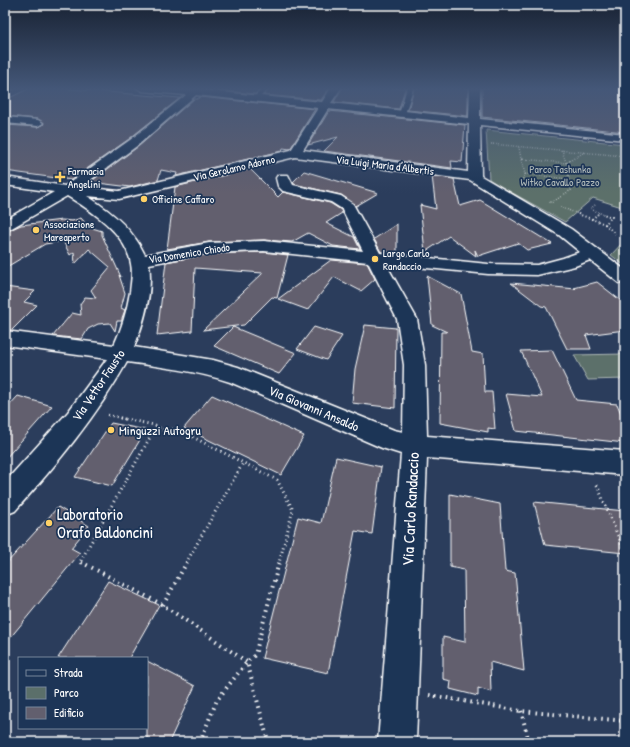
<svg xmlns="http://www.w3.org/2000/svg" width="630" height="747" font-family="'Patrick Hand',sans-serif">
<style>
.green{fill:#5b6f6a;stroke:#adb7b4}
.building{fill:#625f6e;stroke:#fff}
.lines{fill:none;stroke-linecap:round;stroke-linejoin:round}
.lane-casing{stroke:#fff;stroke-width:3}
.street-casing{stroke:#fff;stroke-width:3}
.secondary-casing{stroke:#fff;stroke-width:3}
.path-far5{stroke:#fff;stroke-width:1;stroke-dasharray:0.5 1.5;stroke-linecap:butt}
.path-far4{stroke:#fff;stroke-width:1.5;stroke-dasharray:0.5 2;stroke-linecap:butt}
.path-far3{stroke:#fff;stroke-width:2;stroke-dasharray:1 2.5;stroke-linecap:butt}
.path-far2{stroke:#fff;stroke-width:2.5;stroke-dasharray:1 3;stroke-linecap:butt}
.path-far1{stroke:#fff;stroke-width:3;stroke-dasharray:1 3.5;stroke-linecap:butt}
.path{stroke:#fff;stroke-width:4;stroke-dasharray:1.5 4.5;stroke-linecap:butt}
.lane{fill:#1d3557;fill-rule:evenodd}
.street{fill:#1d3557;fill-rule:evenodd}
.secondary{fill:#1d3557;fill-rule:evenodd}
.poi-dot{fill:#ffd166;stroke:#1d3557;stroke-width:1.5}
.labels{text-anchor:middle;dominant-baseline:central;stroke-width:3.5;stroke-linejoin:round;paint-order:stroke}
.far-street-label{font-size:11px;fill:#fff;stroke:#1d3557}
.far-park-label{font-size:11px;fill:#b5bebc;stroke:#1d3557}
.far-poi-label{font-size:11px;fill:#fff;stroke:#1d3557;text-anchor:start}
.street-label{font-size:13px;fill:#fff;stroke:#1d3557}
.poi-label{font-size:13px;fill:#fff;stroke:#1d3557;text-anchor:start}
.near-street-label{font-size:16px;fill:#fff;stroke:#1d3557}
.near-poi-label{font-size:16px;fill:#fff;stroke:#1d3557;text-anchor:start}
</style>
<rect width="100%" height="100%" fill="#2b3d5c"/>
<filter id="ink" filterUnits="userSpaceOnUse"><feTurbulence type="fractalNoise" baseFrequency=".025" numOctaves="2"/><feDisplacementMap in="SourceGraphic" scale="8" xChannelSelector="R" yChannelSelector="G"/><feConvolveMatrix kernelMatrix="1 2 1 2 8 2 1 2 1" color-interpolation-filters="sRGB"/></filter>
<g filter="url(#ink)">
<g class="green">
<path d="M486 130 625 144V208L593 198 565 222 500 186 489 179Z"/>
<path d="M625 240V266L611 255Z"/>
<path d="M625 354V379L588 380 574 355Z"/>
</g>
<g class="building">
<path d="M30 88H59L180 98 129 139 71 180 5 171V125L38 127 44 124 38 119 5 116V100Z"/>
<path d="M211 88H261L255 94 210 89Z"/>
<path d="M270 88H329L321 100 264 95Z"/>
<path d="M342 88H405L399 109 334 102Z"/>
<path d="M414 88H468V116L408 110Z"/>
<path d="M482 88H625V132L482 117Z"/>
<path d="M200 97 315 109 290 149 283 148 282 151 176 176 177 173 161 170 158 180 130 187 90 182 139 146 194 99H197Z"/>
<path d="M329 111 465 125 462 162 451 161 452 168 324 151 338 137 308 145Z"/>
<path d="M250 169 278 197 283 192 330 203 341 210 342 213 326 223 354 237 360 249 333 246 308 233 292 242 264 240 209 242 167 249 175 187Z"/>
<path d="M304 171 378 193 356 206 341 195 294 184 293 182Z"/>
<path d="M432 176 454 179 460 206 480 200 552 244 527 250 518 243 478 256 475 250 476 256 449 236 425 252 420 205 436 209Z"/>
<path d="M81 218 89 227 102 231V235L121 277 119 275 125 293 121 308 125 310 122 318V321H117L115 331 110 323 98 324 88 329 82 339 53 336 72 313 81 315 80 304 85 297 96 298 91 290 110 267 89 249 75 264 74 252 70 255 63 241 45 244 5 268V232L21 225 62 220 72 221Z"/>
<path d="M397 224V253L381 252 374 239Z"/>
<path d="M264 252 288 255 277 298 272 297 244 325 203 330 263 273 195 268 192 331 157 335 166 262 209 254Z"/>
<path d="M331 260 367 263 375 279 361 291 334 277 308 310 278 299Z"/>
<path d="M427 276 461 294 472 352 483 354 485 392H492L495 429 488 428V432L440 423 441 332H447L432 325Z"/>
<path d="M597 282 625 304V330L586 335 591 349H567L546 307 541 306 511 283 576 289 574 288Z"/>
<path d="M5 287 35 291 24 302 37 305 12 330H5Z"/>
<path d="M365 325 396 328 395 408 352 403 355 369Z"/>
<path d="M233 327 296 353 279 374 214 346Z"/>
<path d="M314 327 342 336 326 360 297 349Z"/>
<path d="M552 350 576 400 617 404 625 423V443L516 431 506 394 542 397 521 351Z"/>
<path d="M212 395 304 436 281 475 184 428Z"/>
<path d="M18 396 52 406 5 459V410Z"/>
<path d="M111 423 146 430 112 486 75 477Z"/>
<path d="M336 457 381 467 372 534 355 531 328 673 262 658 298 517 321 523Z"/>
<path d="M450 494 500 504 505 571 515 573 524 671 490 662 491 692 478 688V696L450 689 451 681 443 679V637L465 642 464 570 450 567Z"/>
<path d="M534 502 625 511V553L545 545Z"/>
<path d="M58 507 89 526 71 548 80 553 5 644V565Z"/>
<path d="M108 581 159 605 129 658H58Z"/>
<path d="M147 661 195 686 169 742H147Z"/>
</g>
<g class="lines">
<defs>
<g id="lane">
<path d="M263 88H269L258 99H254V97Z"/>
<path d="M407 88H413L405 114 402 116 399 114Z"/>
</g>
<g id="street">
<path d="M137 88 192 89 204 88 202 90 322 102 331 88H341L331 103 469 118 470 88H480V119L625 134V140L480 125 481 176 571 229 625 270V284L619 283 590 260 575 266 537 275 488 274 386 264 417 319 425 365 427 436 625 451V475L427 458 416 742H378L401 454 382 448 230 382C197 371 162 367 127 362 97 416 56 465 15 511L5 515V482L68 412 107 359 5 345V331L114 345C122 328 127 310 130 292 131 283 133 273 131 264 126 233 92 211 67 196L10 229 5 231V220L54 192 5 185V177L65 186 130 140 186 95 142 91ZM196 95 318 108 291 150 119 191 81 187 138 145ZM328 109 469 124 468 172 303 150ZM295 157 470 180 559 235 580 252 563 258 537 265 488 264 380 253 353 204 341 196 293 185 288 175H278L276 178 278 186 283 191 331 202 342 209 363 251 264 241 209 243 145 255C133 229 111 211 87 196L119 199ZM264 251 368 262 397 319 404 365 403 432 394 430 238 367 213 360 134 347C144 323 153 291 149 264L209 253Z"/>
<path d="M5 117 38 120 43 123 38 126 5 123Z"/>
</g>
<path id="secondary" d="M5 88H14L5 93Z"/>
</defs>
<use href="#lane" class="lane-casing"/>
<use href="#street" class="street-casing"/>
<use href="#secondary" class="secondary-casing"/>
<path class="path-far5" d="M491 144H494"/>
<g class="path-far4">
<path d="M491 144 625 156"/>
<path d="M519 147 521 159"/>
<path d="M562 150 566 163 583 153"/>
<path d="M521 159 566 163 569 179 525 174Z"/>
<path d="M525 174 523 179 525 187"/>
<path d="M550 202 551 203 571 190 569 179"/>
<path d="M595 205 590 209 606 215"/>
<path d="M560 207 581 215"/>
<path d="M597 215 599 213"/>
</g>
<g class="path-far3">
<path d="M578 214 605 224 612 217 603 214"/>
<path d="M592 219 598 214"/>
<path d="M605 224 615 234"/>
</g>
<path class="path-far2" d="M108 415 125 419"/>
<g class="path-far1">
<path d="M120 418 154 425 163 430 177 429 277 480 293 510 279 563"/>
<path d="M597 485 625 553"/>
<path d="M83 563 80 562 153 432 163 430"/>
<path d="M186 563 243 463"/>
</g>
<g class="path">
<path d="M81 562 163 605 247 662 267 737"/>
<path d="M163 605 187 562"/>
<path d="M429 695 521 711 625 721"/>
<path d="M521 711 529 742"/>
<path d="M200 742 217 700 247 662 255 655 279 562"/>
</g>
<use href="#lane" class="lane"/>
<use href="#street" class="street"/>
<use href="#secondary" class="secondary"/>
</g>
</g>
<linearGradient id="sky" x2="0" y2="1"><stop stop-color="#182233"/><stop offset="0.46" stop-color="#445778"/><stop offset="1" stop-color="#445778" stop-opacity="0"/></linearGradient>
<rect width="630" height="193" fill="url(#sky)"/>
<g class="poi-dot">
<path d="M58 171h4v4h4v4h-4v4h-4v-4h-4v-4h4z"/>
<circle cx="144" cy="199" r="4"/>
<circle cx="36" cy="230" r="4"/>
<circle cx="375" cy="259" r="4"/>
<circle cx="111" cy="430" r="4"/>
<circle cx="49" cy="523" r="4"/>
</g>
<g class="labels">
<g class="far-street-label">
<text transform="translate(385 165) rotate(7)">Via Luigi Maria d'Albertis</text>
<text transform="translate(234 168) rotate(-13)">Via Gerolamo Adorno</text>
<text transform="translate(189 253) rotate(-9)">Via Domenico Chiodo</text>
</g>
<g class="far-park-label">
<text x="560" y="169">Parco Tashunka<tspan x="560" dy="13">Witko Cavallo Pazzo</tspan></text>
</g>
<g class="far-poi-label">
<text x="68" y="171">Farmacia<tspan x="68" dy="13">Angelini</tspan></text>
<text x="152" y="199">Officine Caffaro</text>
<text x="44" y="224">Associazione<tspan x="44" dy="13">Mareaperto</tspan></text>
<text x="383" y="253">Largo Carlo<tspan x="383" dy="13">Randaccio</tspan></text>
</g>
<g class="street-label">
<text transform="translate(98 385) rotate(-56)">Via Vettor Fausto</text>
<text transform="translate(314 408) rotate(23)">Via Giovanni Ansaldo</text>
</g>
<g class="poi-label">
<text x="119" y="430">Minguzzi Autogru</text>
</g>
<g class="near-street-label">
<text transform="translate(410 509) rotate(-87)">Via Carlo Randaccio</text>
</g>
<g class="near-poi-label">
<text x="57" y="514">Laboratorio<tspan x="57" dy="18">Orafo Baldoncini</tspan></text>
</g>
</g>
<rect width="630" height="747" fill="none" stroke="#1d3557" stroke-width="20"/>
<rect x="10" y="10" width="610" height="727" fill="none" stroke="#fff" stroke-width="1.5" filter="url(#ink)"/>
<rect x="18" y="657" width="130" height="72" fill="#1d3557" stroke="#77869a"/>
<rect x="26" y="670" width="20" height="6" fill="#1d3557" stroke="#77869a"/>
<text x="54" y="677" font-size="12" fill="#ffffff">Strada</text>
<rect x="26" y="687" width="20" height="12" fill="#5b6f6a" stroke="#77869a"/>
<text x="54" y="697" font-size="12" fill="#ffffff">Parco</text>
<rect x="26" y="707" width="20" height="12" fill="#625f6e" stroke="#77869a"/>
<text x="54" y="717" font-size="12" fill="#ffffff">Edificio</text>
</svg>
